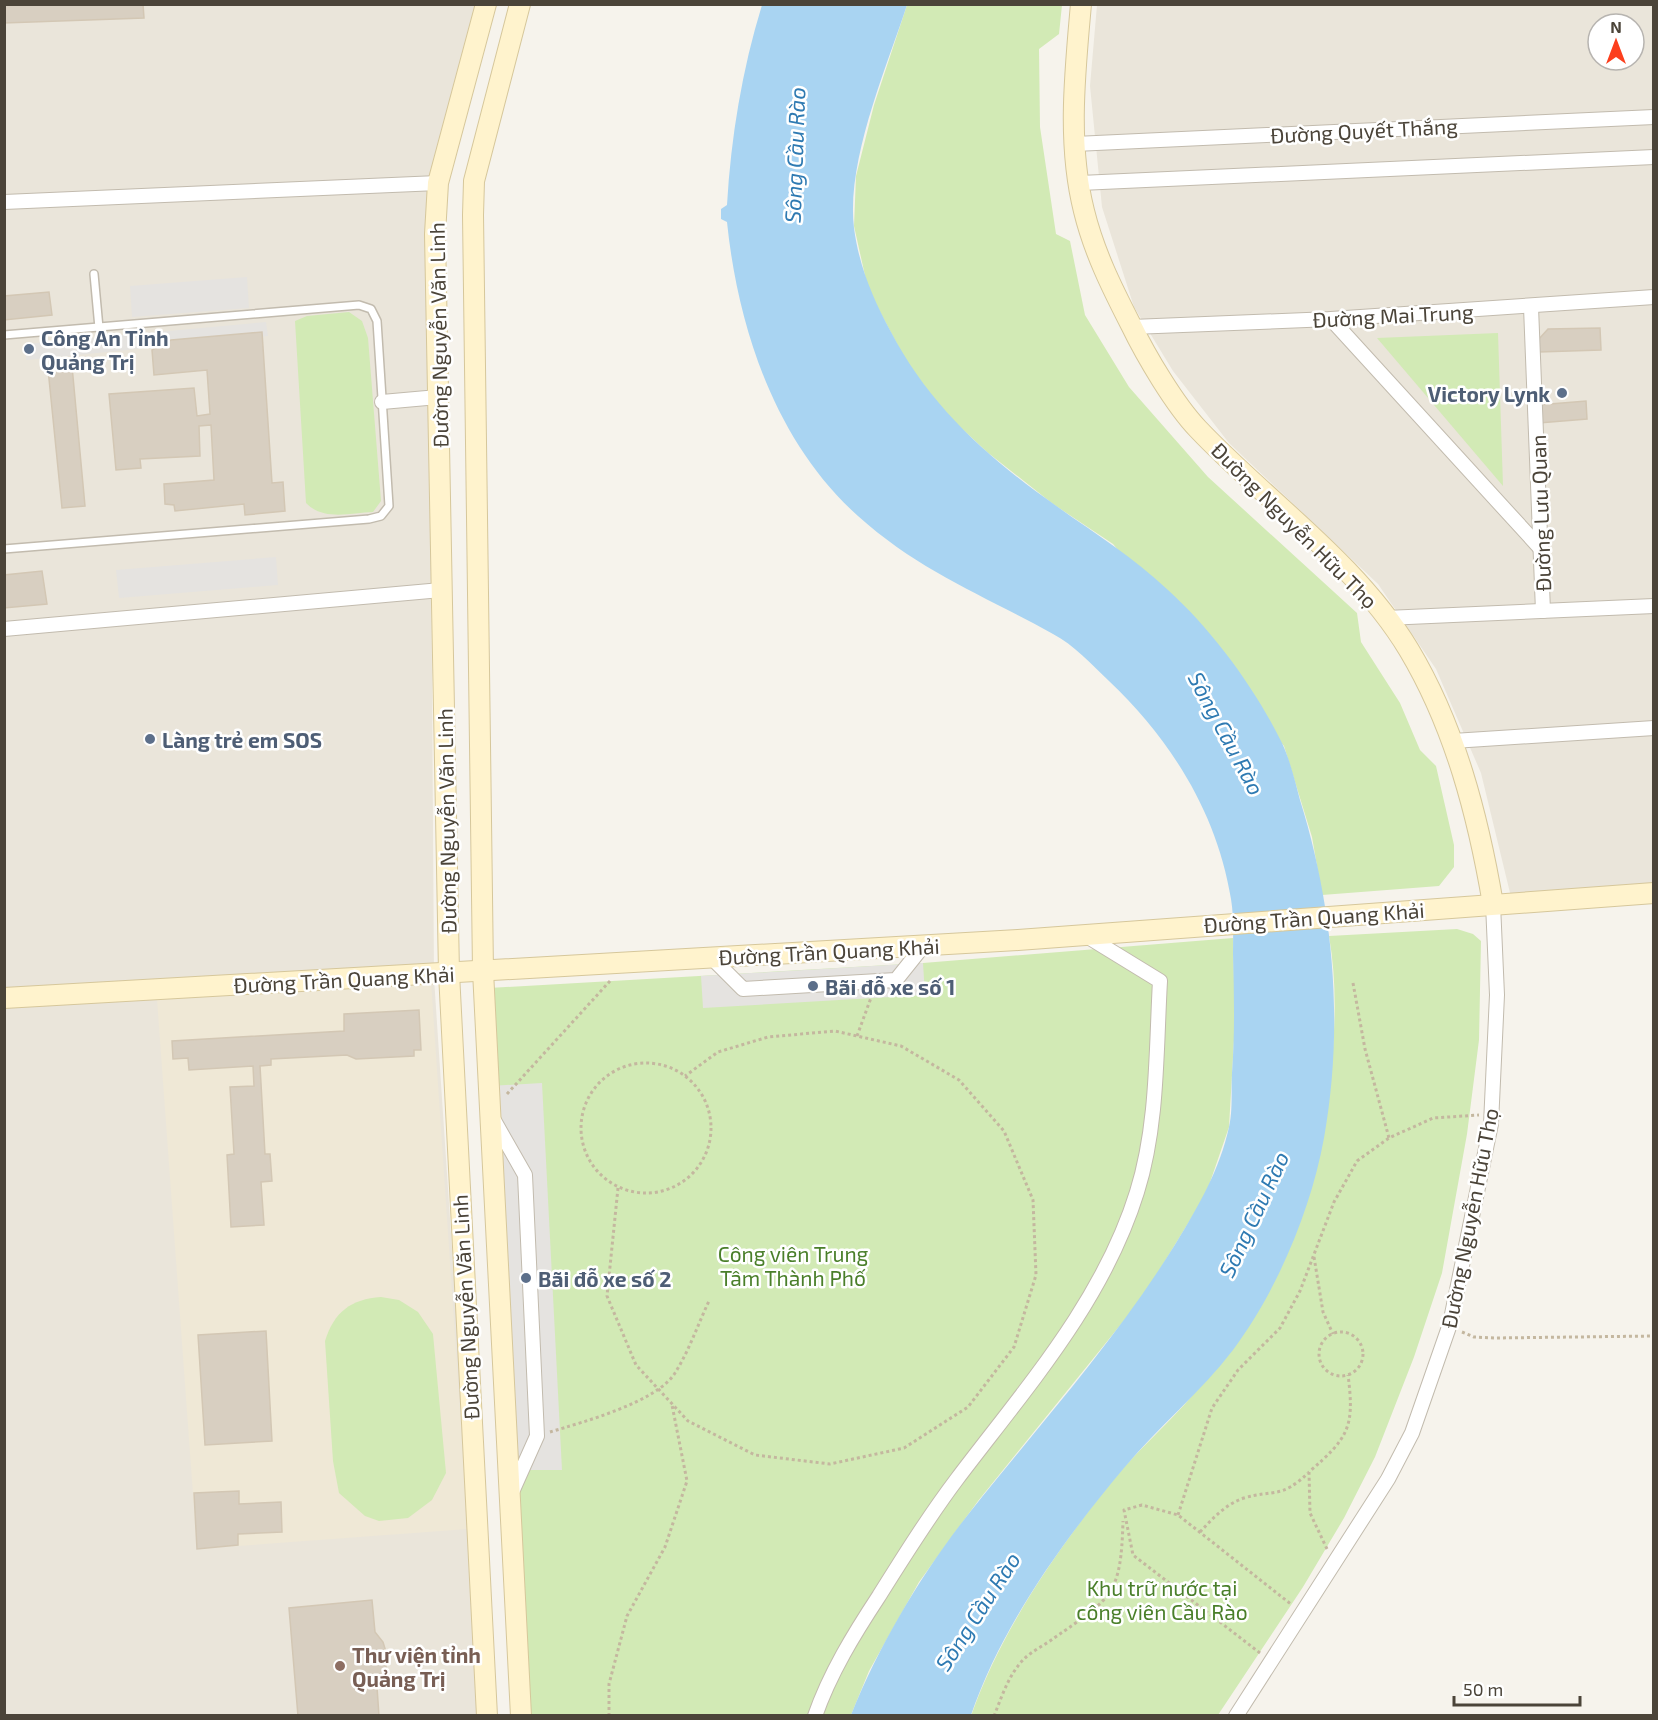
<svg xmlns="http://www.w3.org/2000/svg" width="1658" height="1720" font-family="'Exo 2',sans-serif">
<style>
.residential{fill:#eae5da;fill-rule:evenodd}
.education{fill:#efe8d6}
.green{fill:#d2eab5}
.parking{fill:#e5e3e0}
.water{fill:#a9d4f2}
.building{fill:#d8cfc1;stroke:#d3c7b4;stroke-width:1.5}
.lines{fill:none;stroke-linecap:round;stroke-linejoin:round}
.lane-casing{stroke:#c2bbae;stroke-width:10}
.street-casing{stroke:#c2bbae;stroke-width:16}
.secondary-casing{stroke:#d6c79b;stroke-width:22}
.path{stroke:#c4b79f;stroke-width:3;stroke-dasharray:3 3;stroke-linecap:butt}
.lane{stroke:#fff;stroke-width:7}
.street{stroke:#fff;stroke-width:14}
.secondary{stroke:#fff3cd;stroke-width:20}
.service-dot{fill:#5c6f8a;stroke:#fff;stroke-width:2}
.education-dot{fill:#8d6e63;stroke:#fff;stroke-width:2}
.labels{text-anchor:middle;dominant-baseline:central;stroke-width:5;stroke-linejoin:round;paint-order:stroke}
.street-label{font-size:21px;fill:#4b4439;stroke:#fff}
.service-label{font-size:21px;font-weight:bold;fill:#4e5e75;stroke:#fff;text-anchor:start}
.park-label{font-size:21px;fill:#4a7f2a;stroke:#fff}
.education-label{font-size:21px;font-weight:bold;fill:#785e54;stroke:#fff;text-anchor:start}
.water-label{font-size:22px;font-style:italic;fill:#2e7ab2;stroke:#fff}
</style>
<rect width="100%" height="100%" fill="#f6f3ec"/>
<g class="residential">
<path d="M5 5H483L429 220 434 978 483 1715 5 1716Z"/>
<path d="M1097 5H1653V890L1511 897 1481 773 1436 669 1378 584 1229 443 1173 371 1134 307 1102 207 1090 86ZM1598 24H1634V60H1598Z"/>
</g>
<path class="education" d="M431 981 468 1529 197 1549 157 999Z"/>
<g class="green">
<path d="M907 5H1062L1059 34 1039 49 1040 127 1056 234 1070 241 1085 315 1129 387 1208 477 1357 613 1361 642 1400 703 1420 750 1436 766 1454 845V867L1439 886 1322 895 1312 837 1284 746 1113 544 1053 504 987 452 943 411 906 361 868 289 854 226 856 176 874 105Z"/>
<path d="M349 312 362 321 368 338 381 501 373 512C350 513 323 521 306 503L295 321 307 316Z"/>
<path d="M1498 333 1503 486 1377 338Z"/>
<path d="M1457 929 1473 934 1481 941 1479 1040 1467 1134 1442 1273 1414 1357 1375 1457 1344 1518 1303 1587 1218 1715 971 1716C1002 1627 1065 1537 1125 1466 1144 1445 1166 1425 1185 1404 1203 1384 1218 1360 1234 1339 1244 1326 1256 1313 1264 1299 1302 1233 1322 1164 1329 1089 1335 1037 1338 988 1329 936Z"/>
<path d="M1233 938 1235 1023 1229 1127 1206 1194 1143 1297 978 1501 919 1582 869 1671 851 1715H518L489 988 923 963Z"/>
<path d="M381 1297 399 1300 418 1312 433 1334 446 1473 432 1500 408 1518 379 1521 365 1516 339 1493 333 1461 325 1341C334 1312 351 1299 381 1297Z"/>
</g>
<g class="parking">
<path d="M247 277 249 308 132 317 130 286Z"/>
<path d="M266 322 268 336 26 360V344Z"/>
<path d="M276 557 278 585 119 598 116 570Z"/>
<path d="M923 963 925 995 703 1008 701 976Z"/>
<path d="M542 1083 562 1470H511L490 1086Z"/>
</g>
<path class="water" d="M762 5H907C886 69 846 161 854 228 859 266 873 299 891 332 929 405 988 458 1055 505 1094 533 1133 557 1168 590 1213 631 1255 688 1282 743 1290 760 1295 781 1300 800 1334 909 1344 1026 1324 1138 1311 1210 1277 1291 1233 1350 1201 1392 1158 1427 1124 1468 1063 1541 1002 1625 971 1715H851C883 1636 928 1563 982 1497 1049 1414 1120 1334 1176 1243 1198 1207 1220 1169 1229 1127 1233 1110 1231 1090 1232 1073 1235 1033 1234 994 1233 954 1233 936 1234 917 1231 899 1217 813 1171 740 1109 681 1091 664 1074 645 1053 634 983 595 919 571 858 516 776 443 738 329 727 222L721 219V209L727 205C731 137 742 70 762 5Z"/>
<g class="building">
<path d="M4 4H143L144 18 4 23Z"/>
<path d="M49 292 52 315 4 320V296Z"/>
<path d="M1600 328 1601 350 1539 352 1538 340 1548 329Z"/>
<path d="M262 332 272 483 283 482 285 511 245 515 244 504 175 511 174 505 165 504 164 484 214 480 211 425 199 426 200 456 140 459 141 468 116 470 109 394 194 388 197 416 210 414 207 370 154 375 152 350 171 340Z"/>
<path d="M72 366 85 506 62 508 48 369Z"/>
<path d="M1586 401 1587 419 1539 423 1538 405Z"/>
<path d="M42 571 47 604 4 608V575Z"/>
<path d="M419 1010 421 1050H414V1056L356 1059 347 1055 271 1059V1065L260 1066 265 1154H270L272 1181 261 1182 264 1225 231 1227 227 1155 234 1154 230 1087 254 1086 253 1066 189 1070 188 1058 173 1059 172 1041 344 1031V1014Z"/>
<path d="M266 1331 272 1441 205 1445 198 1335Z"/>
<path d="M239 1491V1504L281 1502 282 1532 238 1534V1545L197 1549 194 1493Z"/>
<path d="M372 1600 375 1632 383 1642 387 1655 385 1677 377 1687 379 1716H298L289 1608Z"/>
</g>
<g class="lines">
<defs>
<g id="lane">
<path d="M94 274 99 328"/>
<path d="M4 335 359 305 371 309 377 321 389 506 381 516 369 519 4 549"/>
</g>
<g id="street">
<path d="M1075 144 1654 117"/>
<path d="M1080 183 1654 157"/>
<path d="M4 202 438 183"/>
<path d="M1531 307 1543 611"/>
<path d="M1331 319 1542 550"/>
<path d="M1132 327 1331 319 1654 297"/>
<path d="M382 402 438 397"/>
<path d="M1386 618 1654 606"/>
<path d="M4 629 441 590"/>
<path d="M1453 741 1654 728"/>
<path d="M712 958 743 989 896 980 924 945"/>
<path d="M492 1117 525 1175 537 1436 512 1492"/>
<path d="M815 1716C830 1673 854 1634 879 1596 904 1556 929 1516 957 1479 1025 1389 1103 1302 1137 1192 1158 1125 1156 1051 1160 981L1085 935"/>
<path d="M1236 1716 1388 1479 1412 1433 1450 1324 1491 1124 1497 995 1493 904"/>
</g>
<g id="secondary">
<path d="M486 4 438 183 435 234 449 973 487 1716"/>
<path d="M520 4 474 181 473 215 483 971 521 1716"/>
<path d="M1081 4C1075 72 1067 144 1084 211 1094 252 1112 288 1131 325 1146 356 1175 405 1198 429 1267 502 1356 562 1409 650 1455 727 1478 816 1493 904"/>
<path d="M4 998 1018 940 1654 893"/>
</g>
</defs>
<use href="#lane" class="lane-casing"/>
<use href="#street" class="street-casing"/>
<use href="#secondary" class="secondary-casing"/>
<g class="path">
<path d="M1353 983 1365 1049 1389 1138"/>
<path d="M857 1036 872 995"/>
<circle cx="646" cy="1128" r="65"/>
<path d="M507 1094 610 981"/>
<path d="M618 1188 607 1296 636 1365 688 1421 755 1455 830 1464 904 1448 968 1407 1014 1347 1036 1275 1033 1200 1004 1131 959 1080 901 1046 835 1031 768 1037 718 1052 685 1076"/>
<path d="M1314 1257 1323 1312 1333 1334"/>
<circle cx="1341" cy="1354" r="22"/>
<path d="M1462 1332 1474 1337 1494 1338 1654 1336"/>
<path d="M550 1432C583 1422 657 1402 675 1373 689 1351 698 1324 709 1301"/>
<path d="M1178 1515 1212 1408 1238 1370 1280 1328 1300 1291 1334 1202 1357 1161 1389 1138 1433 1118 1479 1115"/>
<path d="M1200 1532C1213 1518 1226 1504 1244 1498 1275 1489 1281 1499 1308 1473"/>
<path d="M1327 1549 1310 1513 1309 1472C1348 1438 1355 1428 1348 1375"/>
<path d="M1260 1653 1133 1555 1124 1510 1142 1505 1178 1515 1292 1605"/>
<path d="M609 1716V1684L627 1616 665 1547 687 1481 672 1405"/>
<path d="M994 1716C1002 1696 1009 1674 1024 1659 1032 1651 1045 1645 1054 1638 1112 1598 1121 1595 1123 1521"/>
</g>
<use href="#lane" class="lane"/>
<use href="#street" class="street"/>
<use href="#secondary" class="secondary"/>
</g>
<g class="service-dot">
<circle cx="29" cy="349" r="6"/>
<circle cx="1562" cy="393" r="6"/>
<circle cx="150" cy="739" r="6"/>
<circle cx="813" cy="986" r="6"/>
<circle cx="526" cy="1278" r="6"/>
</g>
<circle class="education-dot" cx="340" cy="1666" r="6"/>
<g class="labels">
<g class="street-label">
<text transform="translate(1364 130) rotate(-3)">Đường Quyết Thắng</text>
<text transform="translate(1393 315) rotate(-3)">Đường Mai Trung</text>
<text transform="translate(438 335) rotate(-91)">Đường Nguyễn Văn Linh</text>
<text transform="translate(1540 513) rotate(-92)">Đường Lưu Quan</text>
<text transform="translate(1295 525) rotate(45)">Đường Nguyễn Hữu Thọ</text>
<text transform="translate(446 821) rotate(-91)">Đường Nguyễn Văn Linh</text>
<text transform="translate(1314 917) rotate(-4)">Đường Trần Quang Khải</text>
<text transform="translate(829 951) rotate(-3)">Đường Trần Quang Khải</text>
<text transform="translate(344 979) rotate(-3)">Đường Trần Quang Khải</text>
<text transform="translate(1469 1218) rotate(-79)">Đường Nguyễn Hữu Thọ</text>
<text transform="translate(465 1307) rotate(-93)">Đường Nguyễn Văn Linh</text>
</g>
<g class="service-label">
<text x="41" y="337">Công An Tỉnh<tspan x="41" dy="24">Quảng Trị</tspan></text>
<text x="1550" y="393" text-anchor="end">Victory Lynk</text>
<text x="162" y="739">Làng trẻ em SOS</text>
<text x="825" y="986">Bãi đỗ xe số 1</text>
<text x="538" y="1278">Bãi đỗ xe số 2</text>
</g>
<g class="park-label">
<text x="793" y="1253">Công viên Trung<tspan x="793" dy="24">Tâm Thành Phố</tspan></text>
<text x="1162" y="1587">Khu trữ nước tại<tspan x="1162" dy="24">công viên Cầu Rào</tspan></text>
</g>
<g class="education-label">
<text x="352" y="1654">Thư viện tỉnh<tspan x="352" dy="24">Quảng Trị</tspan></text>
</g>
<g class="water-label">
<text transform="translate(794 155) rotate(-88)">Sông Cầu Rào</text>
<text transform="translate(1227 733) rotate(62)">Sông Cầu Rào</text>
<text transform="translate(1253 1214) rotate(-65)">Sông Cầu Rào</text>
<text transform="translate(977 1611) rotate(-57)">Sông Cầu Rào</text>
</g>
</g>
<rect width="1658" height="1720" fill="none" stroke="#4b4439" stroke-width="12"/>
<g transform="translate(1616 42)"><circle r="28" fill="#ffffff" stroke="#b7b4b0" stroke-width="1.5"/>
<path d="M0-4.5L10 22L0 15L-10 22Z" fill="#fc3f1d"/>
<text y="-9" font-size="16" font-weight="bold" text-anchor="middle" fill="#4b4439">N</text>
</g>
<path d="M1454 1696v9h126v-9" fill="none" stroke="#4b4439" stroke-width="3"/>
<text x="1463" y="1696" font-size="18" fill="#4b4439" stroke="#ffffff" stroke-width="4.5" paint-order="stroke">50 m</text>
</svg>
